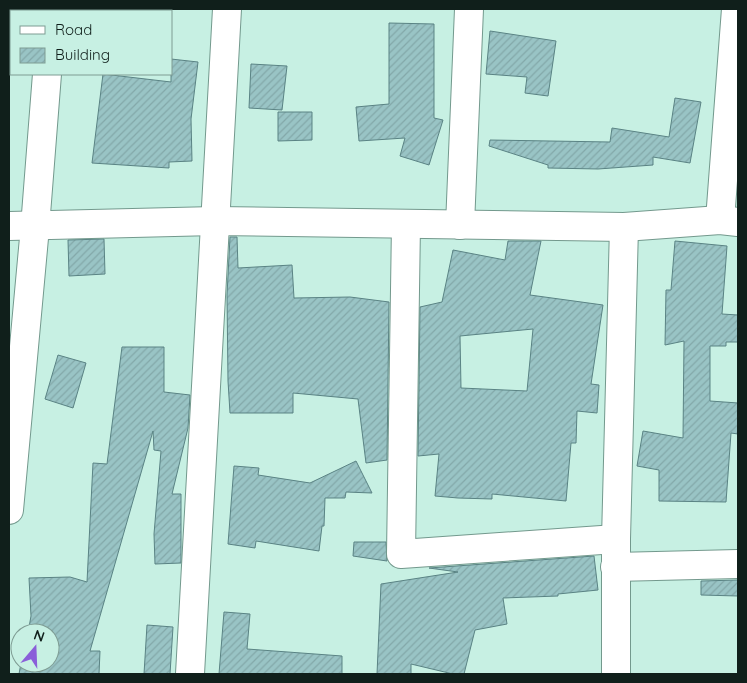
<svg xmlns="http://www.w3.org/2000/svg" width="747" height="683" font-family="Quicksand,sans-serif">
<style>
.building{fill:url(#building-hatch);stroke:#5a8384;fill-rule:evenodd}
.lines{fill:none;stroke-linecap:round;stroke-linejoin:round}
.street-casing{stroke:#73998d;stroke-width:30}
.street{stroke:#fff;stroke-width:28}
</style>
<defs>
<pattern id="building-hatch" width="6" height="6" patternUnits="userSpaceOnUse" patternTransform="scale(1.25)"><rect width="6" height="6" fill="#99c4c5"/><path d="M-1 1l2-2M0 6l6-6M5 7l2-2" fill="none" stroke="#83a8a9"/></pattern>
</defs>
<rect width="100%" height="100%" fill="#c7f0e3"/>
<g class="building">
<path d="M389 23 434 24V118L443 120 429 165 400 156 405 138 359 141 356 107 389 104Z"/>
<path d="M490 31 556 41 548 96 525 93 527 77 486 74Z"/>
<path d="M171 59 198 62 191 119 192 161 169 162V168L92 163 103 74 171 82Z"/>
<path d="M251 64 287 66 282 110 249 108Z"/>
<path d="M675 98 701 102 690 163 653 157V165L598 169 548 168V165L489 146 490 140 610 142 612 128 669 137Z"/>
<path d="M278 112H312V140L278 141Z"/>
<path d="M230 237H237L238 268 292 265 294 298 350 297 389 302 387 460 366 463 358 399 293 393V413H230L228 381 227 295Z"/>
<path d="M104 239 105 274 69 276 68 240Z"/>
<path d="M508 241H541L530 295 603 305 591 384 599 385 597 413 577 411 576 443H571L566 501 492 494V499L458 498 435 496 439 454 418 456 420 307 442 302 453 250 505 260ZM533 329 527 391 461 388 460 336Z"/>
<path d="M675 241 727 246 722 314 738 315V342H726V346H710V401L738 403V434L731 433 726 502 659 501V470L637 466 643 431 683 438 684 341 665 345 666 290H671Z"/>
<path d="M122 347H164V392L190 395 188 428 172 494H181V563L155 564 154 534 161 451 154 450 153 431 90 651H100L99 674H19L21 663H50V633H28L31 616 29 578 70 577 87 582 93 463 107 464Z"/>
<path d="M58 355 86 363 73 408 45 399Z"/>
<path d="M356 461 372 493 346 492 345 498H325L324 526H322L319 551 256 541 255 548 228 544 234 466 259 468 258 475 310 483Z"/>
<path d="M354 542H386L387 561 353 556Z"/>
<path d="M594 556 598 590 558 594V596L503 598 507 624 475 630 464 674H453L411 664V674H377L381 584 458 572 429 568Z"/>
<path d="M738 580V596L701 595V581Z"/>
<path d="M224 612 250 614 247 649 342 656V674H219Z"/>
<path d="M147 625 173 627 170 674H144Z"/>
</g>
<g class="lines">
<defs>
<g id="street">
<path d="M52 11V9"/>
<path d="M82 11 100 9"/>
<path d="M9 19H11"/>
<path d="M720 220 736 9"/>
<path d="M406 224 401 554 616 539"/>
<path d="M460 225 469 9"/>
<path d="M9 226 215 221 624 227 720 220 738 222"/>
<path d="M9 510 35 227 47 74"/>
<path d="M615 567 738 564"/>
<path d="M190 674 227 9"/>
<path d="M616 674V539L624 227"/>
</g>
</defs>
<use href="#street" class="street-casing"/>
<use href="#street" class="street"/>
</g>
<rect width="747" height="683" fill="none" stroke="#101f1b" stroke-width="20"/>
<rect x="10" y="10" width="162" height="65" fill="#c7f0e3" stroke="#7e9c93"/>
<rect x="20" y="26" width="25" height="8" fill="#ffffff" stroke="#7e9c93"/>
<text x="55" y="35" font-size="15" fill="#101f1b">Road</text>
<rect x="20" y="48" width="25" height="15" fill="url(#building-hatch)" stroke="#7e9c93"/>
<text x="55" y="60" font-size="15" fill="#101f1b">Building</text>
<g transform="translate(35 648) rotate(19)"><circle r="24" fill="#c7f0e3" stroke="#7e9c93"/>
<path d="M0-4L9 19L0 12L-9 19Z" fill="#8a5fd9"/>
<text y="-8" font-size="14" font-weight="bold" text-anchor="middle" fill="#101f1b">N</text>
</g>
</svg>
